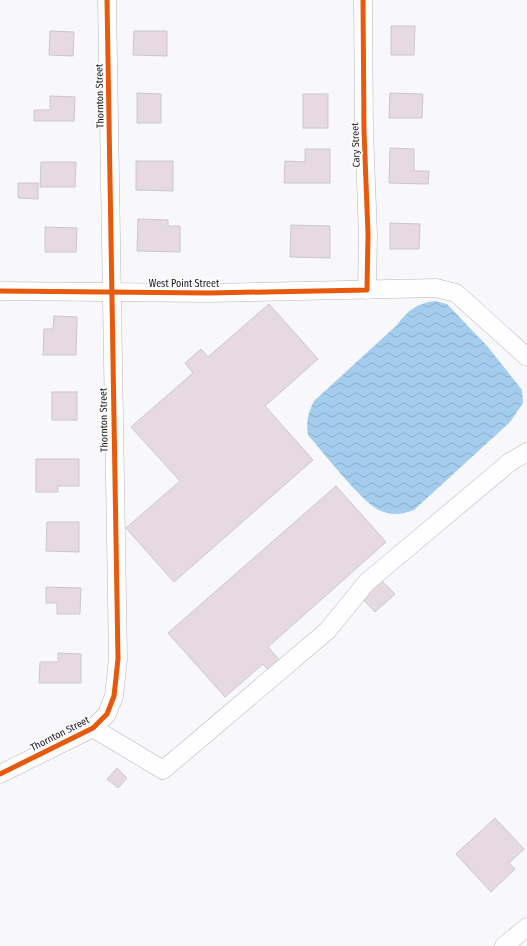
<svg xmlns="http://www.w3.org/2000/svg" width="527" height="946" font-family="'Fira Sans Condensed',sans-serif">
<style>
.water{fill:url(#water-waves)}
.building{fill:#e6d9df;stroke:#cac8ca}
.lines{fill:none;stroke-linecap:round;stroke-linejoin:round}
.minor-casing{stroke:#b7b7bb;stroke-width:19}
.minor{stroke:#fefeff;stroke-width:18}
.cycleway-casing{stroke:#fff;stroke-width:8}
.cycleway{stroke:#e8590c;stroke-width:5}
.labels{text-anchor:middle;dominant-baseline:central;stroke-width:3.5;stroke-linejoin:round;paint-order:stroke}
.street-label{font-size:10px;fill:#161519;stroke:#fff}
</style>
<defs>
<pattern id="water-waves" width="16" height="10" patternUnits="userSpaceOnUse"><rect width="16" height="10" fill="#a3cced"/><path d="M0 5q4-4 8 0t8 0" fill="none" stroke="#8caecb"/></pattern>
</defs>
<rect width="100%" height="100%" fill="#f7f7fc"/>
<path class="water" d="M435 301 447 304 488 347 522 390 523 403 510 422 414 510C403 514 393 516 381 511 364 505 322 451 308 435 306 421 308 413 314 401L397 325C407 311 417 303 435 301Z"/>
<g class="building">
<path d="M391 26H415L414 55H391Z"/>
<path d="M50 31 74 32 73 56 49 55Z"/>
<path d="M134 31H167V56L133 55Z"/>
<path d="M137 93 161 94V123H137Z"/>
<path d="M390 93 423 94 422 118H389Z"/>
<rect x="303" y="94" width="25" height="34"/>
<path d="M50 96 75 97 74 121H34V110H50Z"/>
<path d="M390 148 414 149V171H429L428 184 389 183Z"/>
<path d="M305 149H330V183H284L285 161 305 162Z"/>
<path d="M136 161H173V191L136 190Z"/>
<path d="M41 162H76L75 187H40Z"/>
<path d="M18 183H38V199L18 198Z"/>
<path d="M138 219 168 220V226H180V252L137 251Z"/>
<path d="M390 223 420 224 419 249H390Z"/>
<path d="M291 225 330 226V258L290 257Z"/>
<path d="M45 227 77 228 76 252H45Z"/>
<path d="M269 304 318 359 265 406 313 460 174 582 126 528 180 481 131 427 193 373 185 363 201 349 208 357Z"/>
<path d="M54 316 77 317 76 355H43L44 329H53Z"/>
<rect x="52" y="392" width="25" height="28"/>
<path d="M36 459H79V486H58V492H36Z"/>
<path d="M336 486 386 542 268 647 280 661 269 671 263 664 225 697 168 633Z"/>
<path d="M47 522H79V552L46 551Z"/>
<path d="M380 579 395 594 375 612 361 597Z"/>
<path d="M46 587 81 588 80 614H57V603H46Z"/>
<path d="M58 653 81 654V683H39L40 662H58Z"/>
<path d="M117 768 127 778 118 788 107 779Z"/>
<path d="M495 818 524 849 509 863 515 869 491 892 456 854Z"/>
</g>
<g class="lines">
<defs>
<g id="minor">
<path d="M363 0 364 131 368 234 367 290"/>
<path d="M0 291 209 293 436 288 456 293 527 357"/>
<path d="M93 728 163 770 327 631 367 582 510 462 527 452"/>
<path d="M0 774 93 728 107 714 114 696 118 659 107 0"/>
<path d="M504 946 527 927"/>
</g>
</defs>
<use href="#minor" class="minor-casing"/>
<use href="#minor" class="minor"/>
<defs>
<g id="cycleway">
<path d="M0 291 209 293 367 290 368 234 364 131 363 0"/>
<path d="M0 774 93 728 107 714 114 696 118 659 107 0"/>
</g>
</defs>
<use href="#cycleway" class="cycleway-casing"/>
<use href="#cycleway" class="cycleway"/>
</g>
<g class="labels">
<g class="street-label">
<text transform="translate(100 96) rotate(-91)">Thornton Street</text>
<text transform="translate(356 145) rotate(-92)">Cary Street</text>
<text x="184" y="284">West Point Street</text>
<text transform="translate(104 420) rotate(-91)">Thornton Street</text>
<text transform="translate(60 734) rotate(-27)">Thornton Street</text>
</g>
</g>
</svg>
